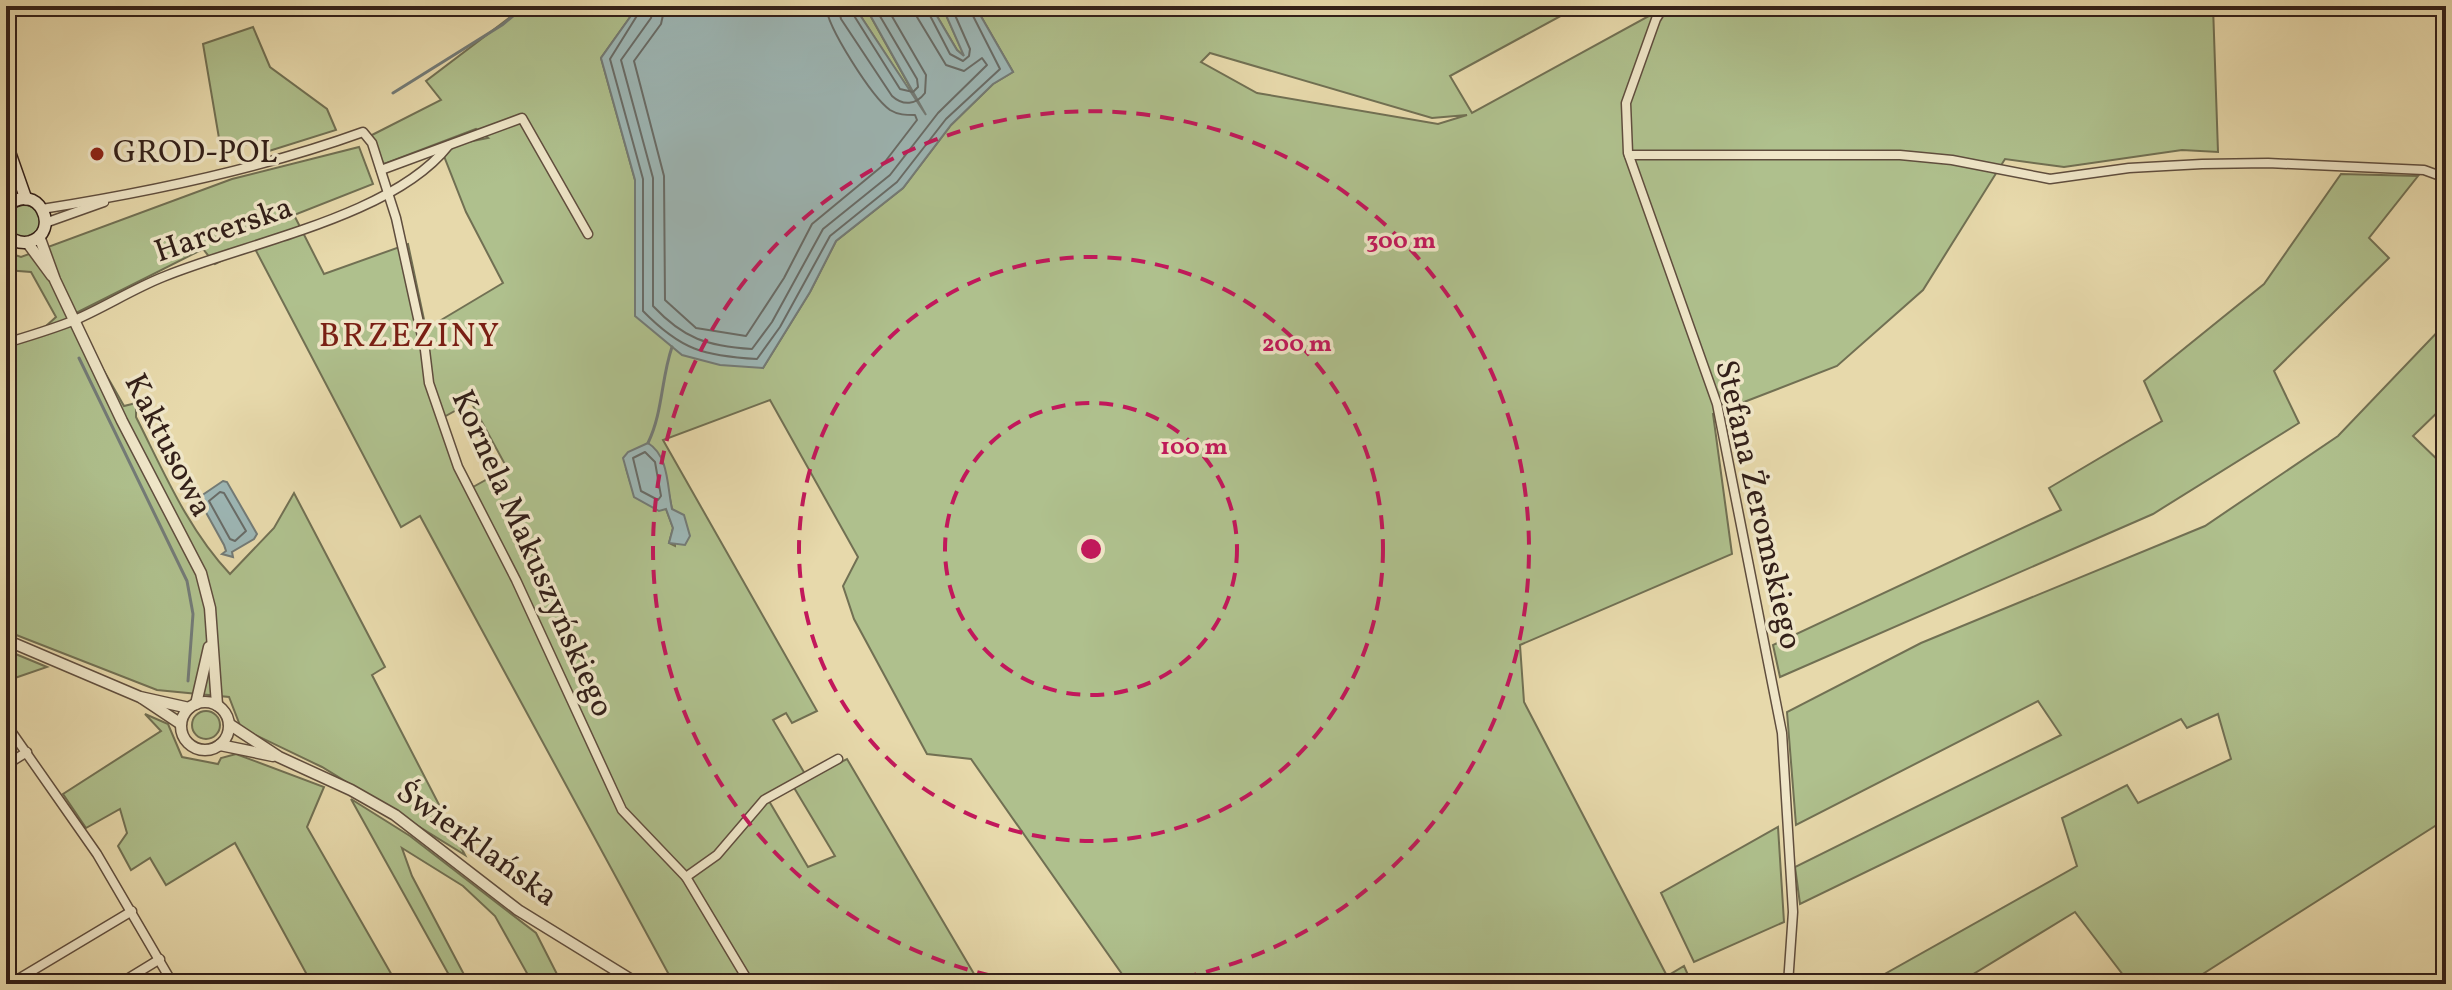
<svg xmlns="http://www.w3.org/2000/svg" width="2452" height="990" font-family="Vollkorn,serif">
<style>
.green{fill:#afc08d;stroke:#717053;stroke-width:2;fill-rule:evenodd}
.water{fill:#9db7b6;stroke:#737b77;stroke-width:2}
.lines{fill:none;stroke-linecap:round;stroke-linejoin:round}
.shore{stroke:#686c68;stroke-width:2}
.stream{stroke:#737b77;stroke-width:3}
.minor-casing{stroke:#604e3e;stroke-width:11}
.tertiary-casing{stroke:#604e3e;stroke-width:13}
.secondary-casing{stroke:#332019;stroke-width:14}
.minor{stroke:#efe6c8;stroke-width:8}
.tertiary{stroke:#efe6c8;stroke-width:10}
.secondary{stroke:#efe6c8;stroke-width:11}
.ring{fill:none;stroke:#c2185b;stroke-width:4;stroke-dasharray:14 10}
.poi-dot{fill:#8f2418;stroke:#efe6c8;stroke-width:3}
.labels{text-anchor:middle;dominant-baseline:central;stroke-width:7;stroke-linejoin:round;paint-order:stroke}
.poi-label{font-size:32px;fill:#332019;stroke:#efe6c8;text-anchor:start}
.street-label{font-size:32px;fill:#332019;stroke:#efe6c8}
.neighbourhood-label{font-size:34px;letter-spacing:2px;fill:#7a1f14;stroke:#efe6c8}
.centre{fill:#c2185b;stroke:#efe6c8;stroke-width:4}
.ring-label{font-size:24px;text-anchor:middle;font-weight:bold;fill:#c2185b;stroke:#efe6c8;stroke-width:7;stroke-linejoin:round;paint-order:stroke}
</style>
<rect width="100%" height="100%" fill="#e7d9ab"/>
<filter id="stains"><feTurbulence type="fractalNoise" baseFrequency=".0025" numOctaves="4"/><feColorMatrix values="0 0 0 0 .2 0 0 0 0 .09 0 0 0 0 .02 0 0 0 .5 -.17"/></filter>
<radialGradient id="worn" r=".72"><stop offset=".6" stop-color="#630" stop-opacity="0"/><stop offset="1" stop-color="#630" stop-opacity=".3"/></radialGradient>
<g class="green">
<path d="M525 6H638L601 58 635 180V315L763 368 810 292 836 241 903 188 951 125 993 84 1013 72 975 6H1579L1450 76 1472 113 1667 6H2213L2218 152 2182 150 2064 167 2005 159 1923 290 1837 366 1713 414 1732 554 1520 645 1524 702 1667 976 1684 966 1692 984H1129L971 759 927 754 854 619 843 586 858 557 770 400 663 440 817 711 792 723 786 713 773 720 808 779 847 759 980 984H674L420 516 401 527 253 245 215 264 203 249 72 315 124 406 136 403V417C163 470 188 530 230 574L274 528 294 493 385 667 372 675 465 855 322 767 241 728 229 697 157 690 6 631V345L36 335 56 317 31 272 6 270V252L21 257 232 179 359 147 373 184 294 215 324 274 408 244 426 329 503 283 466 212 442 151 448 146 488 138 476 129 384 164 368 137 441 100 426 81ZM1210 53 1432 118 1467 115 1438 124 1257 93 1201 62ZM471 402 507 468 473 487 452 447 444 417ZM662 459 672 509 676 512 675 546 669 543 673 528 666 509C635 503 634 496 626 468ZM793 786 835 856 808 867 769 801Z"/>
<path d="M854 6H865L926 116Z"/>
<path d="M931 6H942L965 57 957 50Z"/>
<path d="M253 27 270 67 327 109 336 130 269 151 264 140 221 150 203 44Z"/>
<path d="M2341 174 2418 176 2369 238 2389 258 2274 371 2299 423 2153 514 1780 677 1773 645 2061 510 2049 488 2162 421 2144 381 2264 284Z"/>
<circle cx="24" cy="221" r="16"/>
<path d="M2446 323V404L2413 436 2446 468V819L2187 984H2130L2075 912 1957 984H1867L2077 866 2062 818 2127 785 2138 803 2231 759 2218 714 2187 728 2181 719 1800 904 1795 867 2061 735 2038 701 1796 825 1787 712 1921 643 2205 526 2338 436Z"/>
<path d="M6 650 47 667 6 681Z"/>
<circle cx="206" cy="725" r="14"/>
<path d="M145 714 168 724 182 757 218 764 221 758 236 754 324 787 307 827 397 984H312L235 843 166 885 150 858 131 870 118 846 127 833 120 809 86 828 63 794 161 731Z"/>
<path d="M351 799 410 836 536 933 562 984H533L495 916 463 886 402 848 412 876 469 984H454Z"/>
<path d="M1778 827 1784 922 1694 962 1661 893Z"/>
</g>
<g class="water">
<path d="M638 6H854L926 115 865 6H931L957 50 964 56 942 6H975L1013 72 993 84 951 125 903 188 836 241 810 292 763 368 720 365 682 355 635 316V180L601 58Z"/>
<path d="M648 443C669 456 667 486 672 509L684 515 690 536 685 545 669 543 673 528 666 509 659 511 634 497 623 458 628 452Z"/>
<path d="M223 481 227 482 257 534 254 539 232 552 233 557 222 554 226 551 224 545 198 498Z"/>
</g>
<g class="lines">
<g class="shore">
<path d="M643 6 610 59 643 179V311C681 350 704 356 757 359L780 327 830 236 897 182 946 119 1000 69 968 6"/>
<path d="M653 6 651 18 621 60 653 178V306C684 339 707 346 752 349L772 322 823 229 890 175 938 113 987 65 982 58 964 71 946 65 917 17 915 6"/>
<path d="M665 6 661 24 634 61 664 176 665 300 696 328 746 336 784 278 812 224 881 167 917 120 915 115C906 115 898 115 890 110 872 97 827 27 826 6"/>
<path d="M838 6 841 19 892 96C903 106 916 105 925 93L926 75 886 6"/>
<path d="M848 6 900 89 913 92 918 87 917 79 874 6"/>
<path d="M925 6 950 54 963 61 969 56 970 49 951 6"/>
<path d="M645 452 655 462 661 496 658 500 641 491 633 458Z"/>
<path d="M220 492 224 493 246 531 235 541 230 539 209 501Z"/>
</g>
<g class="stream">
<path d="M393 93 502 25 525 6"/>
<path d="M79 358 187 581 193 614 188 681"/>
<path d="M648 443C663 412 661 379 672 347"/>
</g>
<defs>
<g id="minor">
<path d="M1664 6 1656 19 1626 103 1628 153 1717 404 1782 733 1793 912 1788 984"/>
<path d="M1629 155H1900L1952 160 2050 179 2129 168 2202 164 2268 163 2424 170 2446 178"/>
<path d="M381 170 522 118 588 234"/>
<path d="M42 209C150 192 261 169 363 132L372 143 396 218 425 350 429 383 458 467 516 580 622 810 686 877 750 984"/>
<path d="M45 223 104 202"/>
<path d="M6 343C29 336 53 329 75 320 105 307 133 289 163 277 245 243 392 217 448 146"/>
<path d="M6 724 97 854 173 984"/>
<path d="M6 765 27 752"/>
<path d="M686 877 717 855 764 800 838 759"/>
<path d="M10 984 132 911"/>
<path d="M119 984 160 959"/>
</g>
<g id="tertiary">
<path d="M39 236 55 280 122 421 201 573 210 608 217 705"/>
<path d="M27 242 52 276"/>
<path d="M6 640 140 697 189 708"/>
<path d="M142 698 181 724"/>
<circle cx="205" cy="726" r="24"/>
<path d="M196 704 209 647"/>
<path d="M229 724 279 757 351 790 395 815 518 910 638 984"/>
<path d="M220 745 273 756"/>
</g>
<g id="secondary">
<path d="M6 142 26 199"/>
<path d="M6 170 12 202"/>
<path d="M6 207C38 178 63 233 29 242 19 244 12 240 6 234"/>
</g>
</defs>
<use href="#minor" class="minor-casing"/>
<use href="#tertiary" class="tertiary-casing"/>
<use href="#secondary" class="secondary-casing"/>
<use href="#minor" class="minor"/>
<use href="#tertiary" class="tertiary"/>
<use href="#secondary" class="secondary"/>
</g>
<g class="ring">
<circle cx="1091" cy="549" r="146"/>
<circle cx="1091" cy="549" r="292"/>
<path d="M1038 984A438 438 0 1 1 1144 984"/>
</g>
<circle class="poi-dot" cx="97" cy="154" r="8"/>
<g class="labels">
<g class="poi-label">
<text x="113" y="154">GROD-POL</text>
</g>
<g class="street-label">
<text transform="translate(224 231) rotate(-19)">Harcerska</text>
<text transform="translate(167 446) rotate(63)">Kaktusowa</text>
<text transform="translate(1757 505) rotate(77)">Stefana Żeromskiego</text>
<text transform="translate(531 554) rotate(66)">Kornela Makuszyńskiego</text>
<text transform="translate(476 845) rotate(36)">Świerklańska</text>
</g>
<g class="neighbourhood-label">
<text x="410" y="337">BRZEZINY</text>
</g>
</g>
<circle cx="1091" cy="549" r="12" class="centre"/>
<g class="ring-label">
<text x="1401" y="248">300 m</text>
<text x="1297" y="351">200 m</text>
<text x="1194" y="454">100 m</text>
</g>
<rect width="2452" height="990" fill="none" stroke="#e7d9ab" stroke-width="32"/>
<rect x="8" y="8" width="2436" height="974" fill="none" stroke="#332019" stroke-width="4"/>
<rect x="16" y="16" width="2420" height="958" fill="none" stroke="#332019" stroke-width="2"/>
<rect width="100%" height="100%" filter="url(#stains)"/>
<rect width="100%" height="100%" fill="url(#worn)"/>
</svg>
